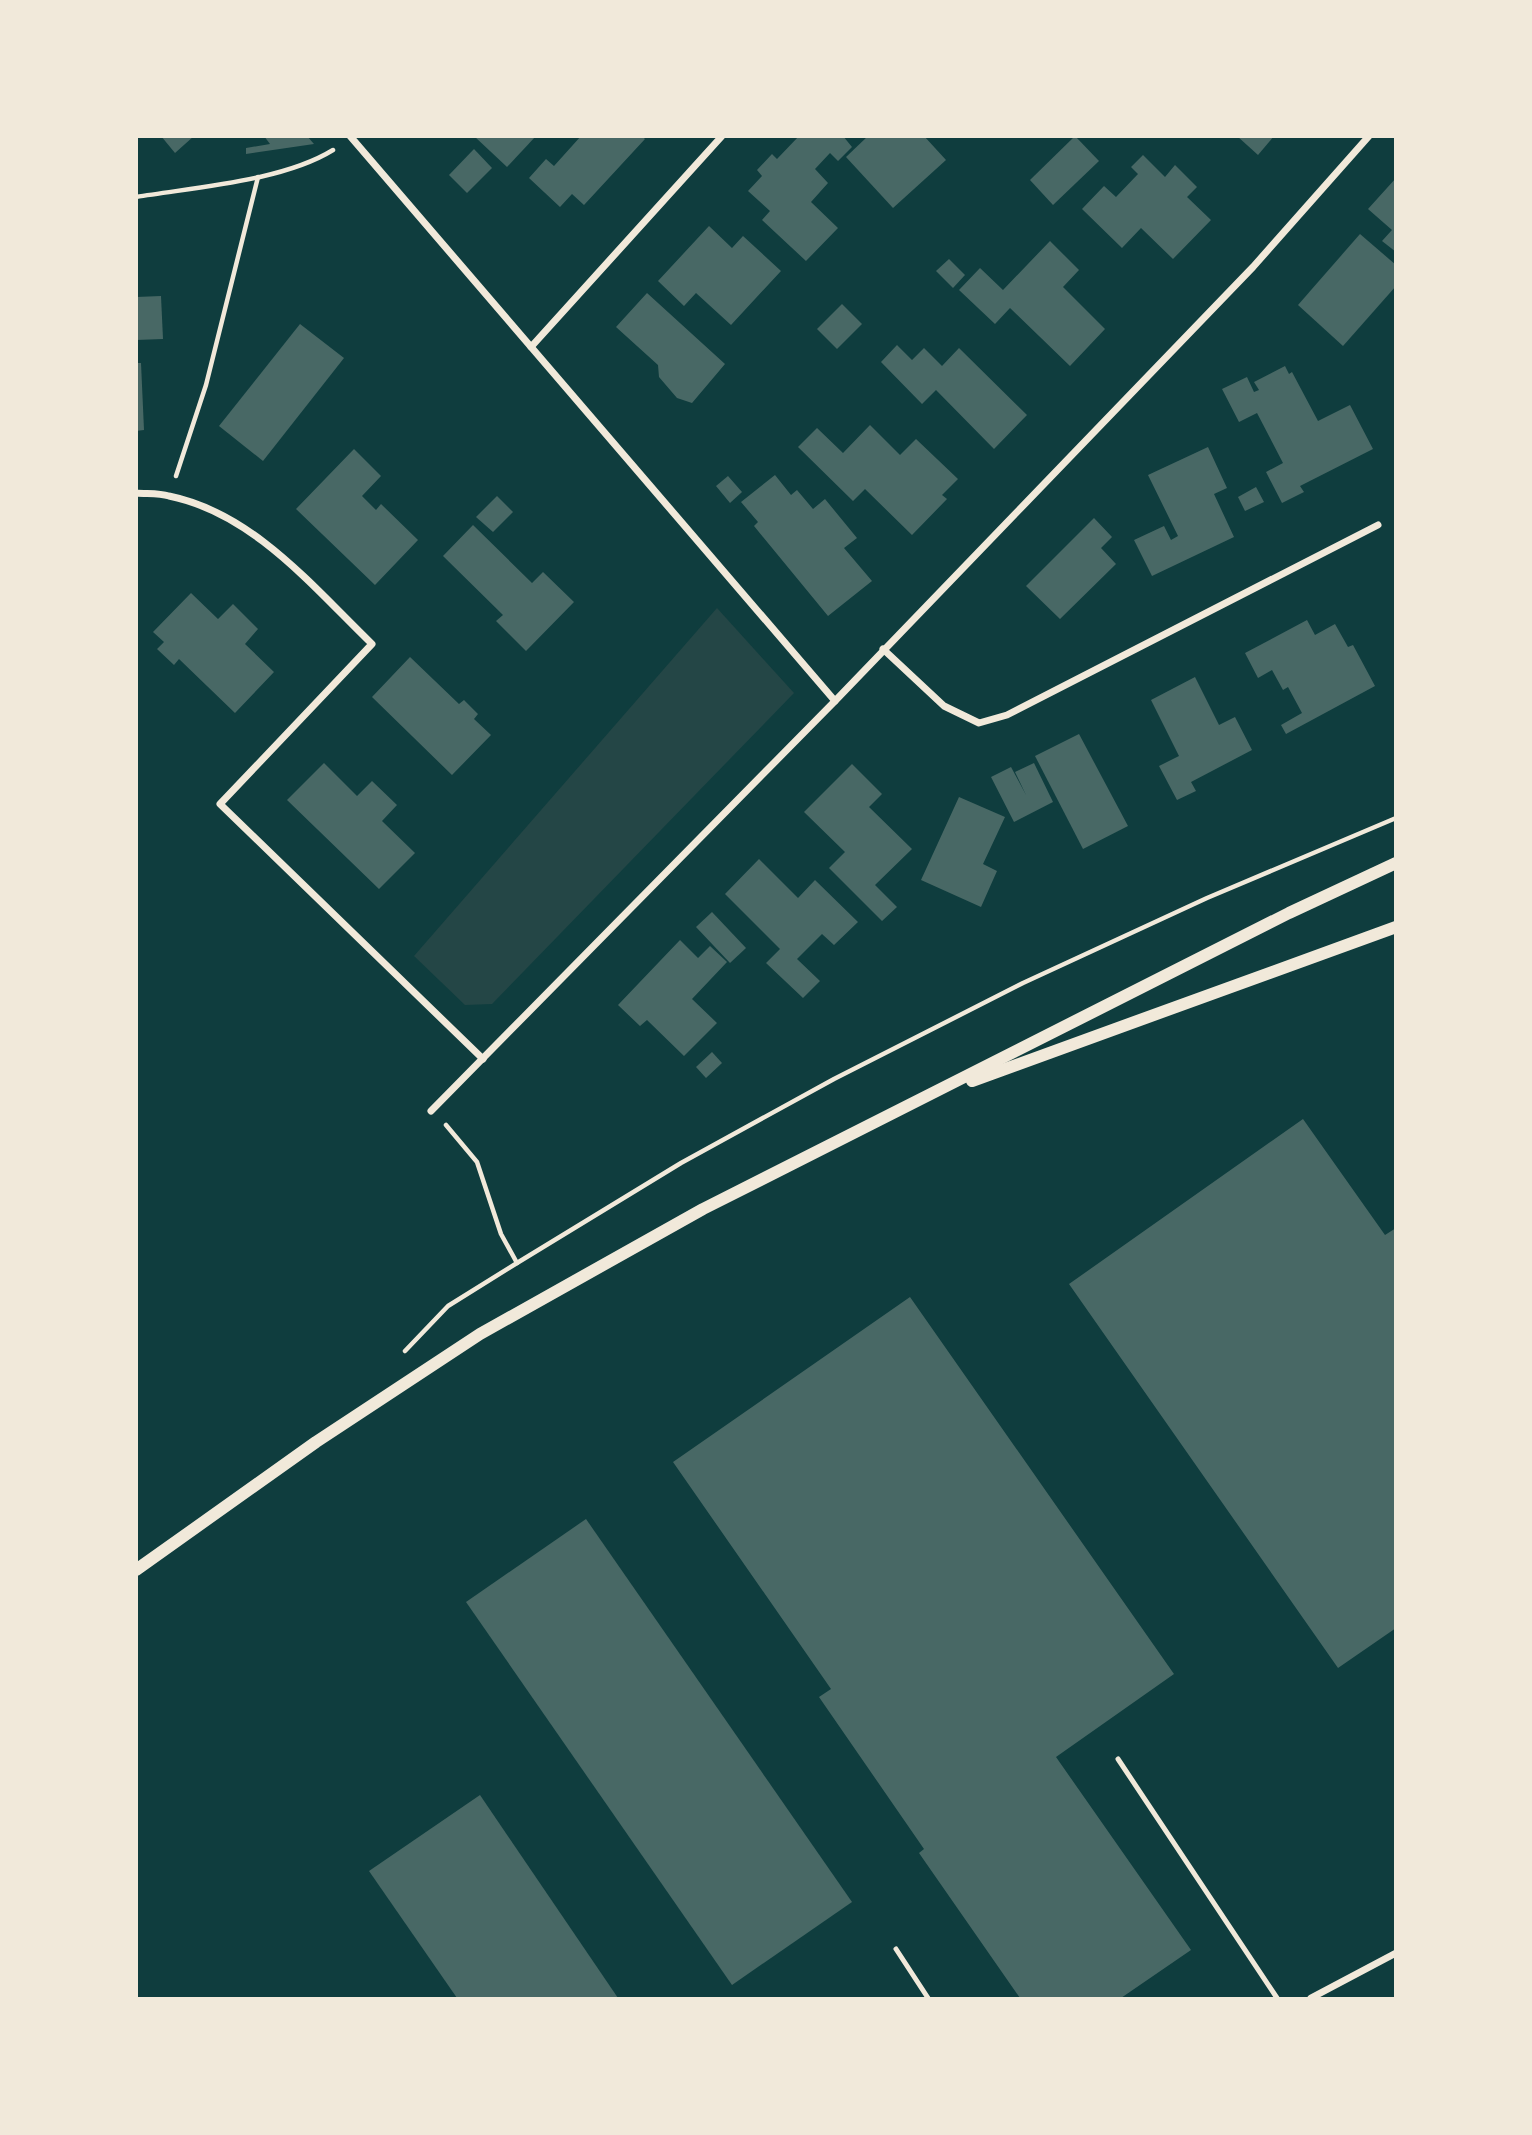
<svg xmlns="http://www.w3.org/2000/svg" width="1532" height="2135" font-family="Manrope,sans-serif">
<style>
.green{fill:#244646}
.building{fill:#486865}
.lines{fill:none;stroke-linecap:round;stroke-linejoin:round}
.path{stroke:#f1e9da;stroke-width:4.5}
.service{stroke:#f1e9da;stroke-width:5}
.minor{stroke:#f1e9da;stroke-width:7}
.tertiary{stroke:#f1e9da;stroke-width:12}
</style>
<rect width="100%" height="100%" fill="#0f3d3e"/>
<path class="green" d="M717 608 794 693 492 1004 465 1005 414 956Z"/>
<g class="building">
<path d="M161 136H194L175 153Z"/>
<path d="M264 136H307L314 144 246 154V148L270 144Z"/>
<path d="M474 136H536L507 167Z"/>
<path d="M581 136H642L645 139 584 205 572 194 560 207 529 178 546 159 554 166Z"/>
<path d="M799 136H843L852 147 838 161 830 153 815 169 828 183 811 202 838 228 806 261 762 220 770 211 748 191 762 176 757 170 772 154 777 159Z"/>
<path d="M868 136H924L946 160 893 208 846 157Z"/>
<path d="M1075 136 1099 161 1053 205 1030 180Z"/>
<path d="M1237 136H1274L1258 155Z"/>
<path d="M474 149 492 168 467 193 449 175Z"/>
<path d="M1143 155 1165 177 1175 165 1197 187 1187 197 1211 220 1173 259 1141 228 1122 248 1082 209 1104 186 1116 197 1138 174 1131 167Z"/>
<path d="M1396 178V252L1382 241 1392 230 1368 209Z"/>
<path d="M709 226 732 248 743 236 781 271 731 325 696 293 684 306 658 281Z"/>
<path d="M1360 234 1396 265V286L1343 346 1298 305Z"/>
<path d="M1050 241 1079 270 1063 287 1105 329 1070 366 1010 308 995 324 959 290 980 268 1003 290Z"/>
<path d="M949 259 965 275 953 288 936 271Z"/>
<path d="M647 293 725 364 692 403 677 398 659 377 658 365 616 327Z"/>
<path d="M161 296 163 339 136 340V297Z"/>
<path d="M842 304 862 324 837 349 817 329Z"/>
<path d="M300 324 344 358 263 461 219 426Z"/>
<path d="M897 345 912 360 924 348 942 366 959 348 1027 415 994 449 936 390 922 404 881 362Z"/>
<path d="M136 363H141L144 430 136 431Z"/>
<path d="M1285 366 1289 374 1292 372 1318 421 1350 405 1373 449 1300 486 1304 492 1282 503 1266 472 1283 463 1257 413 1239 422 1222 389 1247 377 1254 392 1259 390 1254 382Z"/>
<path d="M870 425 900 455 916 439 958 479 942 495 947 499 912 535 865 489 853 501 798 447 817 428 843 453Z"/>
<path d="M1208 447 1227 488 1214 494 1234 537 1152 576 1134 540 1164 526 1171 540 1178 536 1148 475Z"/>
<path d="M354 449 381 476 362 496 376 510 381 504 418 540 375 585 296 509Z"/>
<path d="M775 475 791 495 797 490 813 509 825 499 857 538 844 548 872 581 828 616 754 526 758 522 741 502Z"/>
<path d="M728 476 742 492 730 503 716 486Z"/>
<path d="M1256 487 1264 502 1245 511 1238 497Z"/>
<path d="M497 496 513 512 493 532 476 517Z"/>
<path d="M1094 518 1112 537 1101 548 1116 564 1060 619 1026 586Z"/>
<path d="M473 525 532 583 543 572 574 602 526 651 496 621 503 615 443 556Z"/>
<path d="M191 593 218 619 233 604 258 629 245 644 274 672 235 713 179 659 174 665 157 649 164 642 153 632Z"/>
<path d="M1307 620 1315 635 1335 624 1348 647 1353 645 1375 686 1286 734 1281 725 1302 713 1288 687 1283 690 1272 670 1258 678 1245 653Z"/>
<path d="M410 657 459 704 464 700 478 714 474 719 491 735 452 775 372 697Z"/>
<path d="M1195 677 1219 725 1235 717 1252 750 1191 782 1196 791 1177 800 1159 766 1179 756 1151 700Z"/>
<path d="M1079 734 1128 826 1083 849 1035 756Z"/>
<path d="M324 763 357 796 372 781 397 805 382 821 415 853 379 889 287 800Z"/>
<path d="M1034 763 1053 802 1014 822 991 777 1011 767 1026 795 1015 772Z"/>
<path d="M852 764 882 794 869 807 912 849 875 885 897 907 882 921 829 868 845 852 804 812Z"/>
<path d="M959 797 1005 817 983 864 997 871 981 907 921 880Z"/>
<path d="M759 859 798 898 815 880 858 922 834 945 822 934 797 959 820 981 803 998 766 963 780 949 725 894Z"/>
<path d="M712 912 746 948 730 963 696 927Z"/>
<path d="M680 940 698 958 710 946 727 962 692 999 717 1023 684 1056 647 1020 640 1026 618 1005Z"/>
<path d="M712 1052 722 1063 706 1078 696 1067Z"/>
<path d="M1303 1119 1385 1235 1396 1228V1628L1338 1668 1069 1284Z"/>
<path d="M910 1297 1174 1674 1056 1757 1191 1950 1121 1998H1020L919 1853 924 1849 819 1697 831 1689 673 1462Z"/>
<path d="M586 1519 852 1902 732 1985 466 1602Z"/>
<path d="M480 1795 618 1998H457L369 1871Z"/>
</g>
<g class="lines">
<g class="path">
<path d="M136 197C196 187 283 181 333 150"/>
<path d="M176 476 206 385 258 177"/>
<path d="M446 1125 477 1162 501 1234 517 1263"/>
<path d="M405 1351 448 1306 517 1263 681 1163 834 1079 1023 983 1207 898 1396 818"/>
</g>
<g class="service">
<path d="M1118 1759 1277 1998"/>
<path d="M896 1949 928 1998"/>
</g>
<g class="minor">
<path d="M350 136 835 701"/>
<path d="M531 347 722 136"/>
<path d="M136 493C147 494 159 493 169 496 253 513 313 587 372 644L220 804 483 1059"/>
<path d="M883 649 944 706 979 723 1007 715 1378 525"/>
<path d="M431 1111 835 701 1253 267 1369 136"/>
<path d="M1311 1998 1396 1953"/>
</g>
<g class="tertiary">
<path d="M972 1081 1396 927"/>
<path d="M136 1570 316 1442 480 1334 703 1209 1289 913 1396 863"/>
</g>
</g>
<rect width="1532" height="2135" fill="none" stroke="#f1e9da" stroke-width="276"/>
</svg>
